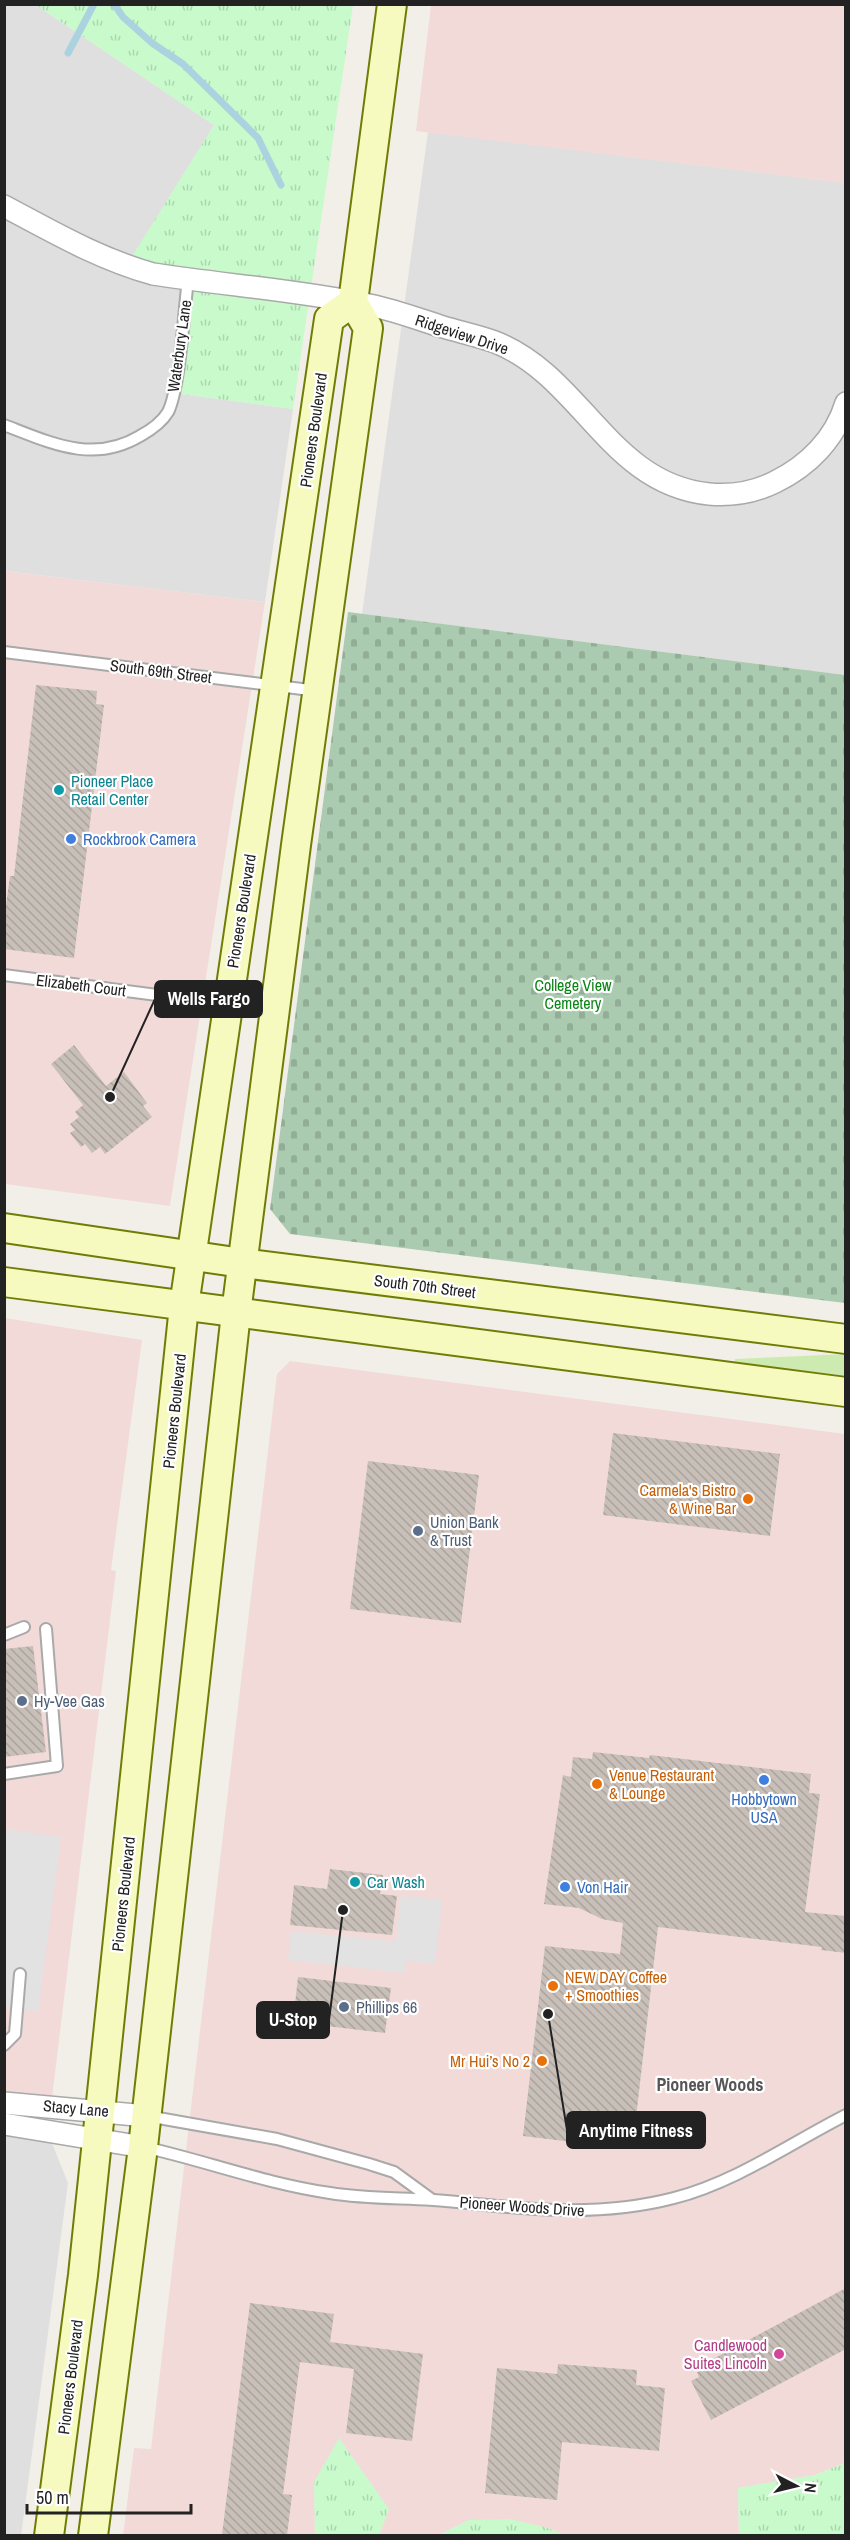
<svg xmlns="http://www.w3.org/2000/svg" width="850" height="2540" font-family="'Archivo Narrow',sans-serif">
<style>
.residential{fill:#e0dfdf}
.commercial{fill:#f2dad9}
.grass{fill:#cdebb0}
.cemetery{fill:url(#cemetery-stones)}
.park{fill:url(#park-tufts)}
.parking{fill:#e2e2e2}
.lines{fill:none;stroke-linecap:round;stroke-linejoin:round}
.stream{stroke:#aad3df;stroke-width:7}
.building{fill:url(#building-back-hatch)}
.lane-casing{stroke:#a9a9a9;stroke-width:14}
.street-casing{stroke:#a9a9a9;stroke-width:24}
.secondary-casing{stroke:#707d05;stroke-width:32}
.lane{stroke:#fff;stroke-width:10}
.street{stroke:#fff;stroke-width:21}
.secondary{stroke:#f7fabf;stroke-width:28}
.culture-dot{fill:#0f9aa8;stroke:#fff;stroke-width:2}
.shop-dot{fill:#3f7fe0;stroke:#fff;stroke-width:2}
.food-dot{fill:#e8710a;stroke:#fff;stroke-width:2}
.service-dot{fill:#5c6f8a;stroke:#fff;stroke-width:2}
.hotel-dot{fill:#d1479c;stroke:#fff;stroke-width:2}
.labels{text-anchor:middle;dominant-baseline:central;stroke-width:4.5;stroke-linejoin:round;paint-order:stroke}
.street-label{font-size:16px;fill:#222;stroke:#fff}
.culture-label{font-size:16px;fill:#0d838f;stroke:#fff;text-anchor:start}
.shop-label{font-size:16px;fill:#366cbe;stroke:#fff;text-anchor:start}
.park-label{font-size:16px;fill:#0c8416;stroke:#fff}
.food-label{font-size:16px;fill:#c56008;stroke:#fff;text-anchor:end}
.service-label{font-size:16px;fill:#4e5e75;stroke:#fff;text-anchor:start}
.hotel-label{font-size:16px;fill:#b23c85;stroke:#fff;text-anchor:end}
.neighbourhood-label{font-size:18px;font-weight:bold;fill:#555;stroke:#fff}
.leader{fill:none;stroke:#222;stroke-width:2}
.callout-dot{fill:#222;stroke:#fff;stroke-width:2}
.callout{fill:#222;stroke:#222;stroke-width:2}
.callout-label{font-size:18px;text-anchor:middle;font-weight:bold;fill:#fff}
</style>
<defs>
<pattern id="cemetery-stones" width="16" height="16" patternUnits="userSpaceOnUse" patternTransform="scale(1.5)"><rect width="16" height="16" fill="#aacbaf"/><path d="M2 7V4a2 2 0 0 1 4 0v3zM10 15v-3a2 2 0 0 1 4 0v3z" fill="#92ae96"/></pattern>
<pattern id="park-tufts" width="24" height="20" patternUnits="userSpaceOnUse" patternTransform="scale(1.5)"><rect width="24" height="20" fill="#c8facc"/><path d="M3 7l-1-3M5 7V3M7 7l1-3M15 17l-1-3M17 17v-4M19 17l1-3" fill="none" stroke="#acd6af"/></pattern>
<pattern id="building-back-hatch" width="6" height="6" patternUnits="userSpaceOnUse" patternTransform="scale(1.5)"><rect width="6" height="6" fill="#c7bfb8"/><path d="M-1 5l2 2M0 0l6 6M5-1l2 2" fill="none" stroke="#aba49e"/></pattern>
</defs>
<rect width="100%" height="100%" fill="#f2efe9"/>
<g class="residential">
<path d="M5 5H36L214 125 127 266 188 279 174 393 293 409 265 602 5 571Z"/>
<path d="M428 132 845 183V675L362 614Z"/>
<path d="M4 2124 47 2131 68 2183 21 2536 4 2535Z"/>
</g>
<g class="commercial">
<path d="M431 5H845V183L416 131Z"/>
<path d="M4 571 265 602 170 1206 5 1184Z"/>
<path d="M5 1318 142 1340 111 1570 116 1571 51 2106 5 2103Z"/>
<path d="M290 1361 845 1434V2463L815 2475 738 2488 739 2535H564L548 2528 469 2520 439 2535H379L389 2509 314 2482 315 2535 123 2536 134 2448 151 2449 277 1374Z"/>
</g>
<path class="grass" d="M846 1354 845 1376 735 1362V1359Z"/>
<path class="cemetery" d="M348 612 845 675V1303L290 1234 270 1209Z"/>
<g class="park">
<path d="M36 5H353L293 409 174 393 188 280 126 266 214 125Z"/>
<path d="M339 2438 389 2509 379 2535H315L314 2482Z"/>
<path d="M845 2463V2535H739L738 2488 815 2475Z"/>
<path d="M511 2519 548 2528 564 2535H439L469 2520Z"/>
</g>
<g class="parking">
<path d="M5 1829 61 1837 38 2012 5 2008Z"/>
<path d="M401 1896 442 1900 435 1964 406 1961 405 1973 288 1960 291 1931 396 1942Z"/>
</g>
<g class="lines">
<g class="stream">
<path d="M114 4 123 17 152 43 183 64 258 138 281 185"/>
<path d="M68 53 94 4"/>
</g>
</g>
<g class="building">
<path d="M36 685 97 691 96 704 104 705 74 958 4 949V920L10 876H14Z"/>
<path d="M74 1045 106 1086 124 1072 147 1103 143 1106 152 1117 105 1154 100 1147 92 1153 85 1144 81 1147 70 1133 75 1130 70 1124 79 1117 75 1112 83 1105 51 1064Z"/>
<path d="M613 1433 780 1454 770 1536 603 1515Z"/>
<path d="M368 1461 479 1475 461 1623 350 1609Z"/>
<path d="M33 1646 46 1752 4 1757V1649Z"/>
<path d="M593 1752 649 1758 650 1755 811 1774 809 1793 820 1794 805 1912 846 1916V1953L821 1950 822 1947 658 1927 634 2135 581 2143 523 2136 545 1946 620 1954 623 1923 602 1919 579 1908 544 1904 563 1775 571 1777 573 1757 592 1759Z"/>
<path d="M330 1869 383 1875 380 1894 397 1896 392 1935 290 1925 294 1885 327 1889Z"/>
<path d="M298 1977 391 1988 385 2033 293 2022Z"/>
<path d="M846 2288V2349L711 2420 691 2381 699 2377 697 2372 715 2362 713 2359Z"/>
<path d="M250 2303 334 2314 330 2342 423 2354 412 2441 346 2433 354 2369 300 2362 283 2494 292 2495 287 2535H222Z"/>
<path d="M558 2364 637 2370 636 2385 665 2388 659 2451 562 2442 557 2500 485 2493 497 2368 557 2374Z"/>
</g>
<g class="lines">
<defs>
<g id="lane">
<path d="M4 425C51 443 93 464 140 436 151 430 162 422 168 412 180 388 184 310 188 279"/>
<path d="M4 652 318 691"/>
<path d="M4 975 157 995"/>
<path d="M4 1635 24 1627"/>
<path d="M4 1774 57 1766 46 1629"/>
<path d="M4 2045 15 2034 20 1974"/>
<path d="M147 2116 277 2139 369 2164 394 2172 431 2199"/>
<path d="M144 2147C206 2161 267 2184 330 2193 372 2200 414 2197 457 2202 531 2210 601 2217 674 2198 736 2182 789 2144 846 2115"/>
</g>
<g id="street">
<path d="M4 206C53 232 99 259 153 274 224 285 298 290 369 305 394 310 418 319 443 327 460 332 479 336 495 342 582 376 609 484 709 494 731 496 755 492 775 482 808 466 835 439 846 403"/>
<path d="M4 2103 147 2116"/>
<path d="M4 2124 143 2147"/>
</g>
<g id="secondary">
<path d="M4 1228 242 1263 846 1339"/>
<path d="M4 1282 846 1392"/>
<path d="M49 2536 83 2275 184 1306 329 319 353 302"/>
<path d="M93 2536 143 2147 236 1313 296 845 368 328 353 302 392 4"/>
</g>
</defs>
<use href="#lane" class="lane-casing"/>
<use href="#street" class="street-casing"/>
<use href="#secondary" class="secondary-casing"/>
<use href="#lane" class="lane"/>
<use href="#street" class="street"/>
<use href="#secondary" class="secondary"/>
</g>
<g class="culture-dot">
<circle cx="59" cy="790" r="6"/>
<circle cx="355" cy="1882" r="6"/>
</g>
<g class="shop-dot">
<circle cx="71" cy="839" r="6"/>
<circle cx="764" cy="1780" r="6"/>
<circle cx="565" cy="1887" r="6"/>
</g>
<g class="food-dot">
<circle cx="748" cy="1499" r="6"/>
<circle cx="597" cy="1784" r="6"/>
<circle cx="553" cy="1986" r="6"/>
<circle cx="542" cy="2061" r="6"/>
</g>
<g class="service-dot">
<circle cx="418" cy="1531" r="6"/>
<circle cx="22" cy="1701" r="6"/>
<circle cx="344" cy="2007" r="6"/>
</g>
<circle class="hotel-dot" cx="779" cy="2354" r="6"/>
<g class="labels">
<g class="street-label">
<text transform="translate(462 334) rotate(18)">Ridgeview Drive</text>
<text transform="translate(179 346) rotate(-82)">Waterbury Lane</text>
<text transform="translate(313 430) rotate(-82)">Pioneers Boulevard</text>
<text transform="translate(161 671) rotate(7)">South 69th Street</text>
<text transform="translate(241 911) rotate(-81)">Pioneers Boulevard</text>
<text transform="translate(81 985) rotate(7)">Elizabeth Court</text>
<text transform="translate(425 1286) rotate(7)">South 70th Street</text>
<text transform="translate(174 1411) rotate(-84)">Pioneers Boulevard</text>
<text transform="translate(123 1894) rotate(-84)">Pioneers Boulevard</text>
<text transform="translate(76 2108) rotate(5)">Stacy Lane</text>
<text transform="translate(522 2206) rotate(4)">Pioneer Woods Drive</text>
<text transform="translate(70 2377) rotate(-83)">Pioneers Boulevard</text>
</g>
<g class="culture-label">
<text x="71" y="781">Pioneer Place<tspan x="71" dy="18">Retail Center</tspan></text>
<text x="367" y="1882">Car Wash</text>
</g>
<g class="shop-label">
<text x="83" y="839">Rockbrook Camera</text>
<text x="764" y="1799" text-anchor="middle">Hobbytown<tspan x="764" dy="18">USA</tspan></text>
<text x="577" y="1887">Von Hair</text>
</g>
<g class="park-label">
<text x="573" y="985">College View<tspan x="573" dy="18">Cemetery</tspan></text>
</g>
<g class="food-label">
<text x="736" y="1490">Carmela's Bistro<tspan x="736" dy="18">&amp; Wine Bar</tspan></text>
<text x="609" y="1775" text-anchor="start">Venue Restaurant<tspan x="609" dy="18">&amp; Lounge</tspan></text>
<text x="565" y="1977" text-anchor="start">NEW DAY Coffee<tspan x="565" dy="18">+ Smoothies</tspan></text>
<text x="530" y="2061">Mr Hui’s No 2</text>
</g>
<g class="service-label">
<text x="430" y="1522">Union Bank<tspan x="430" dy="18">&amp; Trust</tspan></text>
<text x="34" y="1701">Hy-Vee Gas</text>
<text x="356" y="2007">Phillips 66</text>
</g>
<g class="hotel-label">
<text x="767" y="2345">Candlewood<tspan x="767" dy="18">Suites Lincoln</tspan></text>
</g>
<g class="neighbourhood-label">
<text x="710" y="2084">Pioneer Woods</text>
</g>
</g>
<path class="leader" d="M110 1097L155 999M343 1910L329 2020M548 2014L567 2130"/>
<g class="callout-dot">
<circle cx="110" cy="1097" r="6"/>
<circle cx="343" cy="1910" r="6"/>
<circle cx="548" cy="2014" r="6"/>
</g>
<g class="callout">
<rect x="155" y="981" width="107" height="36" rx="6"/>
<rect x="257" y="2002" width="72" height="36" rx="6"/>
<rect x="567" y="2112" width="138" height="36" rx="6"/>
</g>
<g class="callout-label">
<text x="209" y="1005">Wells Fargo</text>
<text x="293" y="2026">U-Stop</text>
<text x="636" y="2137">Anytime Fitness</text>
</g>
<rect width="850" height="2540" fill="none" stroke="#222222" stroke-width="12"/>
<g transform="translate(796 2486) rotate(97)" stroke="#ffffff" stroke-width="4.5" paint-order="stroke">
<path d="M0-4.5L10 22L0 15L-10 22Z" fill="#222222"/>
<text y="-9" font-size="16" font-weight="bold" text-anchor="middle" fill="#222222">N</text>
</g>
<path d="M27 2504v9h164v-9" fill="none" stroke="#222222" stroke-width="3"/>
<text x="36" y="2504" font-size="18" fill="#222222" stroke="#ffffff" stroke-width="4.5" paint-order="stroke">50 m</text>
</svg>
